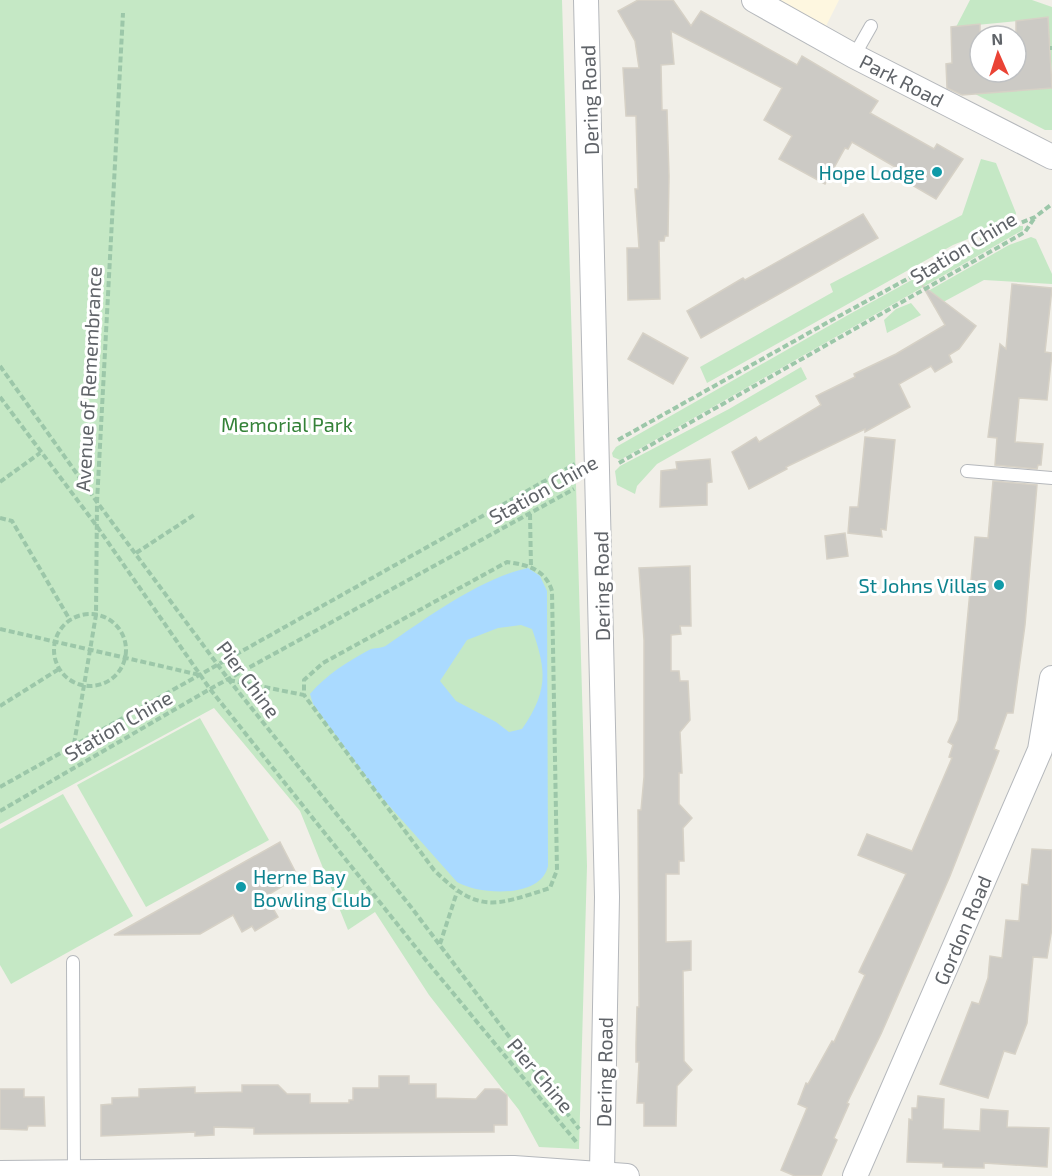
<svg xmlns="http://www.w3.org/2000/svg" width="1052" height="1176" font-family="'Exo 2',sans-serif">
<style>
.commercial{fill:#fef7e0}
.green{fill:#c5e8c5}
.water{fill:#aadaff;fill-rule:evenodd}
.building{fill:#cccac5;stroke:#d6d1c6;stroke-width:1.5}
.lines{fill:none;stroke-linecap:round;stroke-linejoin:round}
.lane-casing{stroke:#b5b8bc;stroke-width:14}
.street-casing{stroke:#b5b8bc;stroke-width:26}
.path{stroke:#9cc7a9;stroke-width:4;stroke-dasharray:6 3;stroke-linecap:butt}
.lane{stroke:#fff;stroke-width:12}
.street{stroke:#fff;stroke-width:24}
.culture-dot{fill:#0f9aa8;stroke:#fff;stroke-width:2}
.labels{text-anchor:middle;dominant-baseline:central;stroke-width:6;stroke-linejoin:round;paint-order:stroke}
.street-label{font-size:20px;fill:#5f6368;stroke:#fff}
.culture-label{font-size:20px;fill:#0d838f;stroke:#fff;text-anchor:end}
.park-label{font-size:20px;fill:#348238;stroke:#fff}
</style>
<rect width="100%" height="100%" fill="#f1efe8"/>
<path class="commercial" d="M773 0H839L825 28Z"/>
<g class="green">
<path d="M0 0H562L587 866 579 1149 539 1147 519 1110 429 995 375 912 348 930 300 811 214 708 0 824Z"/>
<path d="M970 0H1032L1052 7V76L1048 18 956 27Z"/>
<path d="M1052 88V130H1045L975 94Z"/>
<path d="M981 159 996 163 1016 213 1015 220 953 245 707 383 700 367 833 292 830 284 962 215Z"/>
<path d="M1019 226H1023V230L620 460 613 457 612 453 616 447 848 315 972 247Z"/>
<path d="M1031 237 1036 239 1052 274V284L984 280 934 307 928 291 1009 245Z"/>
<path d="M911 303 921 315 887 333 884 320 896 309Z"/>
<path d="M801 367 807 379 657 464 637 486 635 494 617 485 615 471 620 466 729 409Z"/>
<path d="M200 718 269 840 146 907 77 785Z"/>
<path d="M63 794 133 916 11 984 0 965V829Z"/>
</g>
<path class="water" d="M528 568 540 576 547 591 548 866C541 899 479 895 457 882L377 792 313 704 310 694C327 674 347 662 369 650 375 647 382 649 387 645 425 619 481 578 528 568ZM521 625 532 629C547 671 548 691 522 729L509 732 496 722 456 701 440 681 467 640 498 628Z"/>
<g class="building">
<path d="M638 0H673L691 26 701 11 797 65 802 56 878 101 870 113 934 149 937 144 963 159 936 199 912 185 916 179 852 142 848 149 845 148 825 184 779 159 792 136 764 120 782 88 671 31 674 64 661 65 662 110H667L669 176 668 236H665L664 241H659L660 299 628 300 627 248H639L635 189H638L636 116H626L623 68H639L635 41 618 11Z"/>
<path d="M1048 17 1052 88 962 95 947 88 946 64 952 63 951 27 980 24V72H1016V21Z"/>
<path d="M863 214 878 238 701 338 687 311 743 278 745 280Z"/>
<path d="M1012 284 1052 288 1045 352 1052 353 1047 400 1019 398 1015 442 1043 444 1041 465H1038L1037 469 995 465 997 438 988 437 1000 344 1006 349Z"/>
<path d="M922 285 976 326 959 349 949 355 952 362 935 372 931 366 899 384 910 407 865 432V429L786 467 787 469 749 489 732 452 756 437 759 442 821 405 816 396 855 377 854 374 896 354 945 325Z"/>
<path d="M643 333 688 358 673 384 628 359Z"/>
<path d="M865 437 895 440 886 530 881 529 882 537 848 533 850 507H858Z"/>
<path d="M710 459 712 482 707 483V505L660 507 661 471 677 469 676 462Z"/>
<path d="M993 481 1037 485 1025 625 1013 713H1007L994 749 999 751 950 876 881 1034 847 1103 849 1104 834 1138 837 1140 821 1176H795L781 1170 807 1108 798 1104 806 1083 808 1084 832 1041 834 1042 865 975 859 972 906 874 858 855 867 834 912 851 952 758 949 757 953 745 948 742 958 720 975 537 988 538Z"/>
<path d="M845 533 848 556 827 559 825 536Z"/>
<path d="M690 566 691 626H680L681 634 671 635V671H679L680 681H688L690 720 680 732 682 773H679V804L692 818 683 828 684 861H679V874H666V942L691 941V970L683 971 684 1061 692 1070 677 1086 676 1126H644V1103H637L639 1062H636V1045L637 1007H639L638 810H641L644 777V640L639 568Z"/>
<path d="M280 842 298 877 266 896 278 917 255 931 252 926 242 932 233 915 200 934 114 935Z"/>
<path d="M1032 849 1052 850V928L1047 958 1033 957 1027 1023 1015 1054 1004 1051 988 1098 940 1084 972 1002 979 1004 988 978 990 956 1002 958 1006 920 1019 921 1022 884 1028 885Z"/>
<path d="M379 1076H409V1084H436V1098L476 1099 485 1089H499L507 1095V1125H494V1132L254 1134V1128L214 1127V1135L195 1136V1132L101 1136V1105L112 1104V1098L139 1097V1089L195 1087V1093L242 1092V1085H278L287 1094H310V1103H349V1100H353V1088H379Z"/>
<path d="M0 1089H24V1097H44L45 1126H28L27 1130 0 1129Z"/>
<path d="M918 1096 944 1099 943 1129 980 1131 981 1109 1008 1111 1007 1127 1049 1128 1047 1167 984 1163V1168L943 1167V1163L907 1162 909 1119 912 1120V1108H917Z"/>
</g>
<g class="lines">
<defs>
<g id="lane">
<path d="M854 56 871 26"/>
<path d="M967 471 1052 478"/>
<path d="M73 962 74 1172"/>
</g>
<g id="street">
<path d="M586 0 607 897 602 1172"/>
<path d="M754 0 854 56 1052 157"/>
<path d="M0 1173 514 1168 627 1176"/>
<path d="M855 1176 1040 750 1052 678"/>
</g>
</defs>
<use href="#lane" class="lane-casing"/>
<use href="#street" class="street-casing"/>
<g class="path">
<path d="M1050 48H1052"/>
<path d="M0 366 97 502 229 680 411 907 579 1129"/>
<path d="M0 397 96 525 210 689 429 964 578 1144"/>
<path d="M618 440 830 321 977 241 1035 217 1052 204"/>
<path d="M619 463 1025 232 1035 217"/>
<path d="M0 482 40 453"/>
<path d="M530 514 531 567"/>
<path d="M0 518 12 521 70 620"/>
<path d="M136 553 194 515"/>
<circle cx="90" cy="650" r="36"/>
<path d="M0 629 200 675"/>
<path d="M229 680 304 695V680L323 663 507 562C528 565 545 569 552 591L557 870 550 888C495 906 478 914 434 870L304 695"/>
<path d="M0 706 59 669"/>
<path d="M74 744 96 615 97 502 123 13"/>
<path d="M0 787 575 464"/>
<path d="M0 811 210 689 574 489"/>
<path d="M440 944 457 892"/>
</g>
<use href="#lane" class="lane"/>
<use href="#street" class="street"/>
</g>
<g class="culture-dot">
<circle cx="937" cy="172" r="6"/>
<circle cx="999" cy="585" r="6"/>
<circle cx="241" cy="887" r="6"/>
</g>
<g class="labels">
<g class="street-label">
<text transform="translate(902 80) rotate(27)">Park Road</text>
<text transform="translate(589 100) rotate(-92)">Dering Road</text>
<text transform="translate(963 247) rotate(-31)">Station Chine</text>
<text transform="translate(88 379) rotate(-87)">Avenue of Remembrance</text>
<text transform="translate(543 489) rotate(-29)">Station Chine</text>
<text transform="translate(601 586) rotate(-91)">Dering Road</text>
<text transform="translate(249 679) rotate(53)">Pier Chine</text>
<text transform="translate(118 725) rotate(-30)">Station Chine</text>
<text transform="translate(962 930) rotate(-67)">Gordon Road</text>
<text transform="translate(604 1072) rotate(-89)">Dering Road</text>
<text transform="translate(541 1075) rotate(50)">Pier Chine</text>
</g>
<g class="culture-label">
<text x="925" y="172">Hope Lodge</text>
<text x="987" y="585">St Johns Villas</text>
<text x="253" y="876" text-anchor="start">Herne Bay<tspan x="253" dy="23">Bowling Club</tspan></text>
</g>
<g class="park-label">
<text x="287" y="424">Memorial Park</text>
</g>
</g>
<g transform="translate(998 54) rotate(357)"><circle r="28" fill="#ffffff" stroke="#bfc1c3" stroke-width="1.5"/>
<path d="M0-4.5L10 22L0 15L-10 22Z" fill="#ea4335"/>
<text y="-9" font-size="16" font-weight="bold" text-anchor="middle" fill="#5f6368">N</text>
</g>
</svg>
